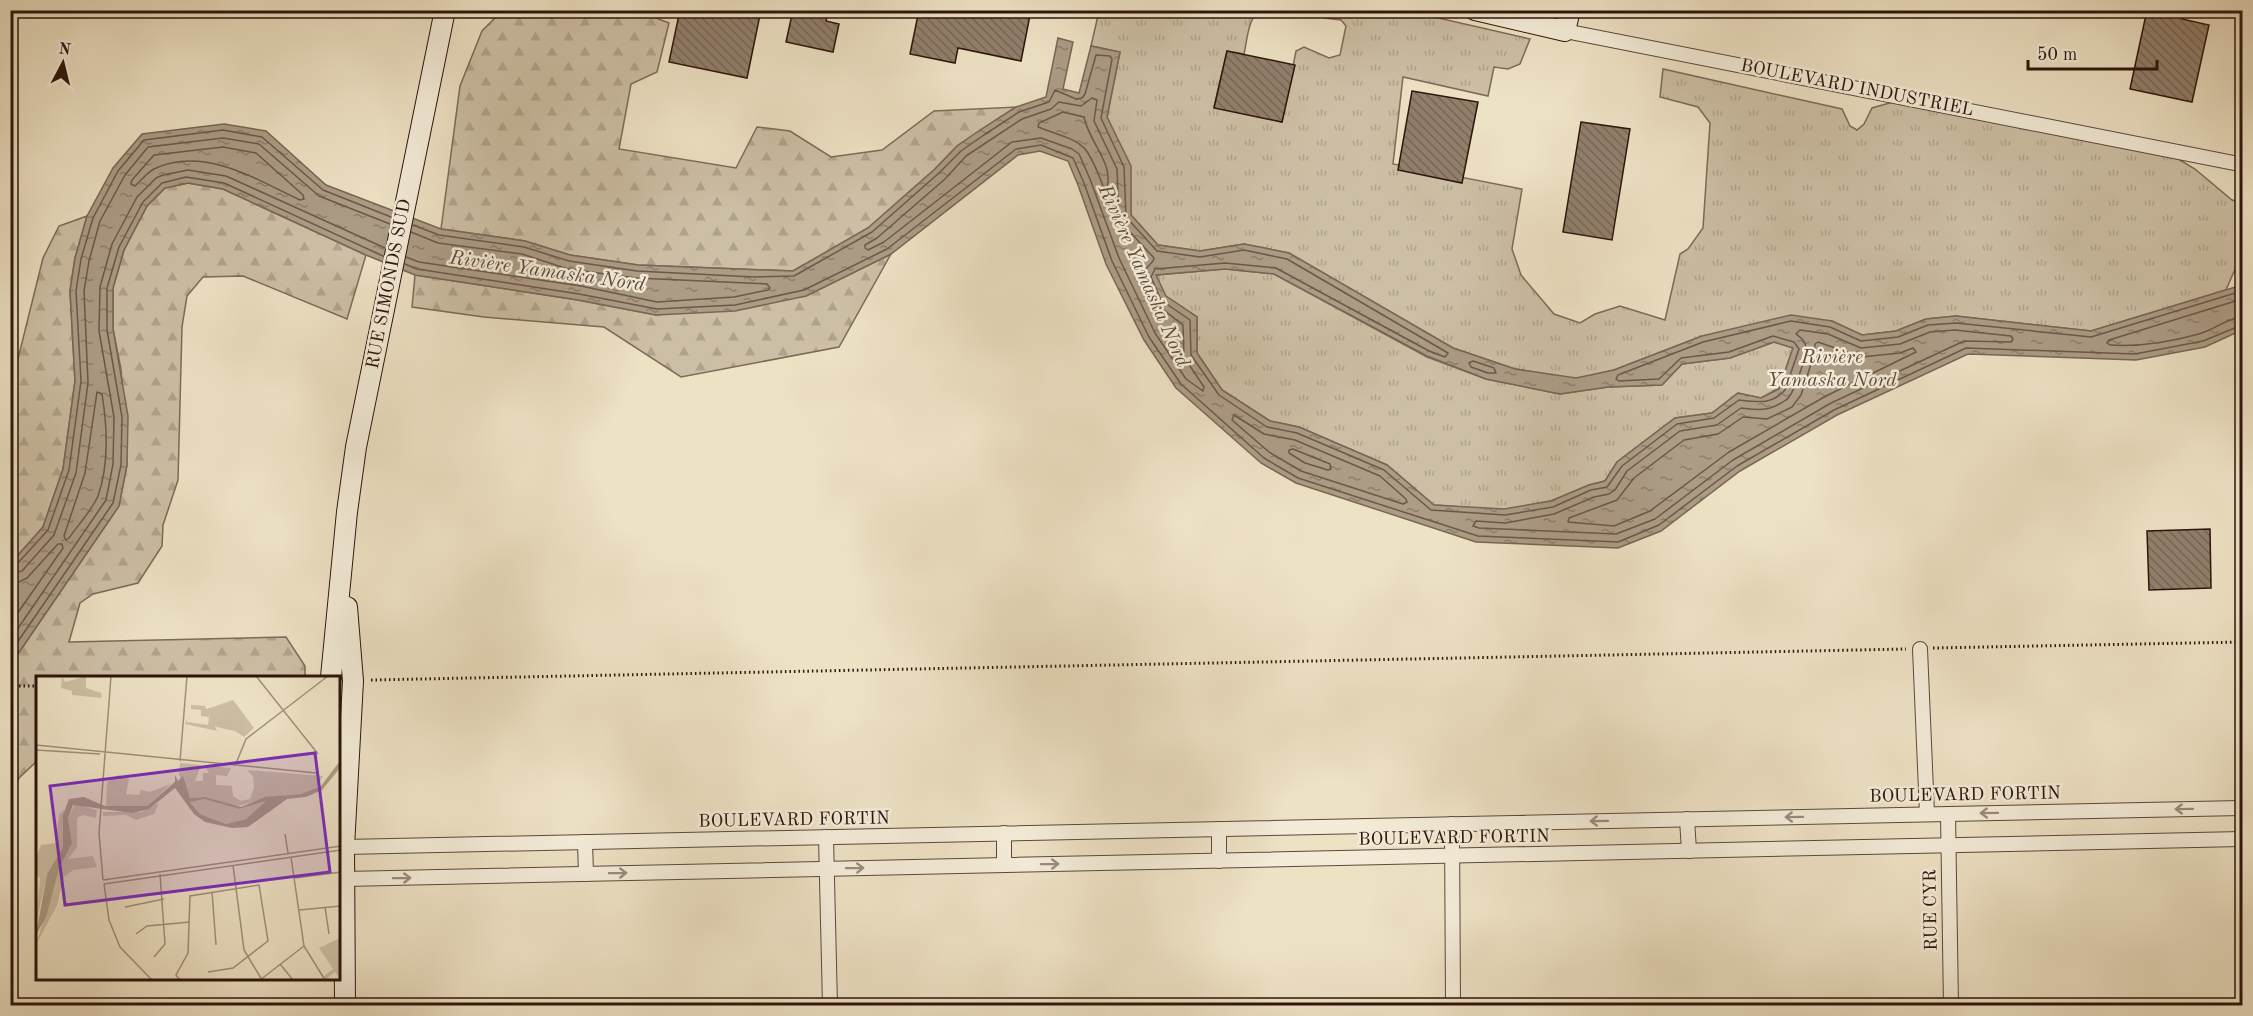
<svg xmlns="http://www.w3.org/2000/svg" width="2253" height="1016" font-family="'Old Standard TT',serif">
<style>
.grass{fill:url(#grass-tufts);stroke:#7d6a58;stroke-width:1.5}
.forest{fill:url(#forest-firs);stroke:#7d6a58;stroke-width:1.5}
.water{fill:url(#water-ripples);stroke:#796655;stroke-width:1.5;fill-rule:evenodd}
.lines{fill:none;stroke-linecap:round;stroke-linejoin:round}
.shore{stroke:#6c5848;stroke-width:1.5}
.building{fill:url(#building-back-hatch);stroke:#2d140b;stroke-width:1.5}
.street-casing{stroke:#5d483a;stroke-width:16}
.secondary-casing{stroke:#2d140b;stroke-width:22}
.path{stroke:#2d140b;stroke-width:3;stroke-dasharray:1.5 3;stroke-linecap:butt}
.street{stroke:#f4ecd9;stroke-width:14}
.secondary{stroke:#f4ecd9;stroke-width:20}
.oneway{stroke:#9a8b7c}
.labels{text-anchor:middle;dominant-baseline:central;stroke-width:5;stroke-linejoin:round;paint-order:stroke}
.street-label{font-size:18px;fill:#2d140b;stroke:#f4ecd9}
.water-label{font-size:20px;font-style:italic;fill:#604a3c;stroke:#f4ecd9}
.inset-road{fill:none;stroke:#a1907b;stroke-width:1.5}
.view{fill:#7b2cbf;fill-opacity:0.15;stroke:#7b2cbf;stroke-width:3}
.inset-edge{fill:none;stroke:#2d140b;stroke-width:3}
</style>
<defs>
<pattern id="grass-tufts" width="24" height="20" patternUnits="userSpaceOnUse" patternTransform="scale(1.5)"><rect width="24" height="20" fill="#cdbfa5"/><path d="M3 7l-1-3M5 7V3M7 7l1-3M15 17l-1-3M17 17v-4M19 17l1-3" fill="none" stroke="#b0a38d"/></pattern>
<pattern id="forest-firs" width="22" height="20" patternUnits="userSpaceOnUse" patternTransform="scale(1.5)"><rect width="22" height="20" fill="#cdbfa5"/><path d="M5 1l3.5 6h-7zM16 11l3.5 6h-7z" fill="#b0a38d"/></pattern>
<pattern id="water-ripples" width="26" height="14" patternUnits="userSpaceOnUse" patternTransform="scale(1.5)"><rect width="26" height="14" fill="#ac9c86"/><path d="M2 4q2-2 4 0t4 0M15 11q2-2 4 0t4 0" fill="none" stroke="#8c7e6c"/></pattern>
<pattern id="building-back-hatch" width="6" height="6" patternUnits="userSpaceOnUse" patternTransform="scale(1.5)"><rect width="6" height="6" fill="#917f6c"/><path d="M-1 5l2 2M0 0l6 6M5-1l2 2" fill="none" stroke="#776757"/></pattern>
</defs>
<rect width="100%" height="100%" fill="#eee2c5"/>
<filter id="stains"><feTurbulence type="fractalNoise" baseFrequency=".00333" numOctaves="4"/><feColorMatrix values="0 0 0 0 .2 0 0 0 0 .09 0 0 0 0 .02 0 0 0 .5 -.17"/></filter>
<radialGradient id="worn" r=".72"><stop offset=".6" stop-color="#630" stop-opacity="0"/><stop offset="1" stop-color="#630" stop-opacity=".3"/></radialGradient>
<g class="grass">
<path d="M1099 11H1259C1248 19 1247 41 1244 54L1227 51 1214 107 1282 122 1296 51 1304 47 1329 58 1340 55 1346 26 1341 20 1324 18 1313 11H1408L1530 39 1520 64 1508 69 1494 67 1488 96 1403 77 1393 164 1522 189 1512 249 1521 275 1554 314 1580 323 1595 314 1620 306 1665 320 1680 254 1688 249 1703 228 1710 123 1698 107 1660 97 1663 69 1842 109 1850 126 1857 130 1864 124 1872 108 1893 102 2175 157 2195 169 2232 200 2242 203V259L2239 260 2226 290 2091 331 1956 316 1926 319 1896 331 1862 335 1832 321 1702 336 1614 370 1576 379 1515 369 1453 348 1289 253 1244 244 1200 251 1158 245 1131 215 1130 166 1107 117 1120 52 1091 46Z"/>
<path d="M1225 269 1274 274 1427 357 1486 379 1560 394 1608 387 1662 385 1682 364 1730 358 1774 342 1793 348 1779 388 1761 398 1738 393 1712 413 1675 418 1617 462 1605 481 1589 485 1551 501 1504 510 1434 505 1387 465 1299 427 1270 421 1222 390 1197 353V317L1165 296 1156 275Z"/>
</g>
<g class="forest">
<path d="M502 11H638L669 23 657 72 631 84 619 149 736 168 757 127 790 131 831 157 882 150 934 111 1016 107 957 146 935 169 868 228 793 271 638 265 570 255 525 241 441 229 460 86 482 31Z"/>
<path d="M188 183 223 189 366 255 347 319 243 276 203 277 187 296 182 327 178 480 163 525 162 546 138 583 93 594 80 603 69 642 286 637 305 666V677H38L37 761 19 778 11 796V664L119 506 127 465 121 369 113 329V288L124 250 147 206 165 188Z"/>
<path d="M87 216 75 258 70 291 75 381 63 469 43 527 11 563V387L43 258 59 226Z"/>
<path d="M891 254 839 347 681 377 604 327 484 317 412 307 415 275 578 300 656 315 806 296Z"/>
</g>
<path class="water" d="M1058 38 1073 42 1063 89 1079 93 1091 46 1120 52 1107 117 1131 166V215L1158 245 1200 251 1244 244 1289 253 1453 348 1515 369 1576 378 1614 370 1702 336 1791 315 1832 321 1862 335 1896 331 1926 319 1956 316 2091 331 2242 285V330L2205 347 2136 360 1968 354 1837 415 1740 471 1661 531 1618 548 1476 542 1296 483 1261 463 1176 388 1144 340 1106 264 1078 185 1068 161 1040 151 1018 155 891 254 806 296 735 311 656 315 578 300 415 275 366 255 223 189 188 183 165 188 147 206 124 250 113 288V329L128 416 127 465 119 506 11 664V563L43 527 63 469 75 381 70 291 75 258 87 216 113 168 142 134 224 124 266 131 326 185 441 229 525 241 570 255 638 265 793 271 868 228 935 169 957 146 980 130 1016 107 1046 97ZM1225 269 1274 274 1427 356 1486 379 1560 394 1608 387 1662 385 1682 364 1730 358 1774 342 1793 348 1779 389 1761 398 1738 393 1712 413 1675 418 1617 462 1605 481 1589 485 1551 501 1504 509 1434 505 1387 465 1299 427 1270 421 1222 390 1197 353V317L1166 296 1156 275Z"/>
<g class="lines">
<g class="shore">
<path d="M1092 98 1097 100 1094 121 1117 169 1119 220 1154 258 1153 261 1144 271C1140 297 1166 311 1183 325L1184 357 1204 387 1203 391 1186 379 1155 333 1119 258 1090 179 1079 154 1072 149 1041 138 1012 142 884 242 868 250 865 248V245L877 238 945 179 966 156 1022 119 1051 109 1059 102 1081 106Z"/>
<path d="M1063 112 1084 117C1088 140 1114 164 1107 187L1103 186C1085 138 1083 144 1038 127L1039 123Z"/>
<path d="M223 147 256 153 303 195 304 199 300 200C257 180 205 146 156 168 148 171 142 180 135 186L131 184 132 180 154 155Z"/>
<path d="M413 225 439 235 524 247 569 261 637 271 754 277 794 276 872 232 939 173 961 151 984 135 1019 112 1049 102 1055 90 1076 99 1082 98 1085 94 1096 55 1110 56 1112 59 1101 118 1124 167 1126 217 1157 251 1200 257 1244 250 1287 259 1448 353 1445 357 1429 351 1276 268 1225 263 1155 269 1151 277 1161 300 1190 320 1191 355 1219 395 1267 427 1297 433 1384 470 1431 510 1505 515 1553 507 1591 490 1607 487 1622 466 1677 424 1714 418 1739 400C1757 402 1772 405 1785 390L1799 349 1794 342 1773 336 1729 352 1681 358 1659 379 1619 381 1616 379 1618 375 1703 342 1791 321 1830 327 1861 341 1898 337 1928 325 1956 323 2091 337 2242 291"/>
<path d="M406 257 419 262 581 286 657 302 734 297 768 290 770 288 767 284 636 278 568 269 522 254 438 243 411 232"/>
<path d="M405 264 417 269 579 294 657 309 735 305 804 290 887 249 1016 149 1041 145 1073 158 1084 183 1112 261 1149 337 1181 384 1264 458 1298 478 1478 536 1618 542 1659 525 1737 466 1834 410 1966 348 2135 354 2203 341 2242 325"/>
<path d="M2242 299 2109 340 2107 343 2110 345C2139 347 2170 342 2199 334 2214 330 2227 318 2242 317"/>
<path d="M1800 330 1828 334 1861 348 1900 344 1930 332 1955 330 2011 336 2013 339 2011 342 1964 341 1831 403 1733 460 1655 519 1616 534 1479 528 1473 526 1476 521 1505 523 1554 514 1594 497 1609 494 1615 490 1627 471 1680 431 1717 425 1741 408C1760 410 1768 412 1786 400 1793 396 1806 358 1806 349 1806 341 1801 338 1796 334Z"/>
<path d="M1818 342 1861 357 1900 353 1913 348 1916 352 1826 396 1729 452 1650 511 1614 526 1568 522 1569 518 1617 500 1634 478 1684 440 1718 434 1743 417 1767 419 1792 407 1801 395 1814 355 1815 344Z"/>
<path d="M1473 361 1494 368 1496 373H1488L1471 367 1469 363Z"/>
<path d="M97 392 102 394C107 425 109 465 98 496 92 510 78 525 69 538L66 540 64 536 85 473Z"/>
<path d="M1234 415 1264 434 1295 440 1380 476 1406 499 1407 502 1403 504 1301 471 1269 452 1232 420Z"/>
<path d="M1293 449 1330 464 1331 469 1328 470 1305 463 1289 453V450Z"/>
<path d="M10 566 17 564 48 530 69 470 81 381 76 291 81 259 93 218 118 171 144 140 223 130 262 137 323 190 391 217"/>
<path d="M10 574 22 571 54 535 76 473 88 383 84 291 89 261 100 221 125 175 148 147 223 138 259 144 319 196 390 224"/>
<path d="M10 583 19 582 27 578 58 544H62L63 548 10 624"/>
<path d="M10 640 106 500 113 464 114 417 99 331 100 287 112 244 137 197 156 178 163 175 188 170 226 176 385 248"/>
<path d="M10 653 113 503 121 465 122 417 107 330V288L119 247 143 202 162 183 186 177 224 183 383 256"/>
</g>
</g>
<g class="building">
<path d="M680 10H761L747 78 669 62Z"/>
<path d="M793 10H828L826 21 839 24 833 52 786 42Z"/>
<path d="M919 10H1031L1021 61 958 48 955 63 910 54Z"/>
<path d="M2147 10H2184L2182 19 2209 25 2192 102 2130 89Z"/>
<path d="M1227 51 1295 65 1282 122 1214 108Z"/>
<path d="M1412 91 1478 102 1462 183 1398 170Z"/>
<path d="M1581 122 1630 129 1612 240 1563 232Z"/>
<path d="M2210 529 2211 588 2149 590 2147 531Z"/>
<path d="M2241 530H2242V577Z"/>
</g>
<g class="lines">
<defs>
<g id="street">
<path d="M1565 31 2239 164"/>
<path d="M1920 649 1927 814"/>
<path d="M1948 814 1951 1006"/>
<path d="M1687 819 1689 851"/>
<path d="M1452 824 1453 1006"/>
<path d="M826 837 830 1006"/>
<path d="M585 842 586 874"/>
<path d="M344 847 2242 808"/>
<path d="M1219 861V829"/>
<path d="M1004 865V833"/>
<path d="M344 879 2242 839"/>
</g>
<g id="secondary">
<path d="M1475 10 1565 31 1570 10"/>
<path d="M331 677 347 512 356 447 445 10"/>
<path d="M345 1006 344 847 353 681 347 607"/>
</g>
</defs>
<use href="#street" class="street-casing"/>
<use href="#secondary" class="secondary-casing"/>
<g class="path">
<path d="M1933 648 2242 642"/>
<path d="M371 680 1906 649"/>
<path d="M10 686H38"/>
</g>
<use href="#street" class="street"/>
<use href="#secondary" class="secondary"/>
</g>
<defs><path id="oneway-shaft" d="M-6 0H5M1.5-3L5.5 0L1.5 3" fill="none" stroke-width="1.6" stroke-linecap="round" stroke-linejoin="round" transform="scale(1.5)"/></defs>
<g class="oneway">
<use href="#oneway-shaft" transform="translate(2184 809) rotate(179)"/>
<use href="#oneway-shaft" transform="translate(1989 813) rotate(179)"/>
<use href="#oneway-shaft" transform="translate(1794 817) rotate(179)"/>
<use href="#oneway-shaft" transform="translate(1599 821) rotate(179)"/>
<use href="#oneway-shaft" transform="translate(1050 864) rotate(-1)"/>
<use href="#oneway-shaft" transform="translate(855 868) rotate(-1)"/>
<use href="#oneway-shaft" transform="translate(618 873) rotate(-1)"/>
<use href="#oneway-shaft" transform="translate(402 878) rotate(-1)"/>
</g>
<g class="labels">
<g class="street-label">
<text transform="translate(1857 88) rotate(11)">BOULEVARD INDUSTRIEL</text>
<text transform="translate(389 284) rotate(-79)">RUE SIMONDS SUD</text>
<text transform="translate(1965 795) rotate(-1)">BOULEVARD FORTIN</text>
<text transform="translate(794 820) rotate(-1)">BOULEVARD FORTIN</text>
<text transform="translate(1454 838) rotate(-1)">BOULEVARD FORTIN</text>
<text transform="translate(1931 910) rotate(-91)">RUE CYR</text>
</g>
<g class="water-label">
<text transform="translate(547 272) rotate(8)">Rivière Yamaska Nord</text>
<text transform="translate(1143 276) rotate(66)">Rivière Yamaska Nord</text>
<text x="1832" y="358">Rivière<tspan x="1832" dy="23">Yamaska Nord</tspan></text>
</g>
</g>
<g transform="translate(36 676)">
<rect width="304" height="304" fill="#eee2c5"/>
<path d="M155 29 169 30 181 55 149 48 151 43V46L172 49 173 41 165 40V34L155 33ZM144 87 165 89 159 105H167V97H173L168 89 195 92 191 100 180 99V109L196 110 197 120 205 125 214 123 218 112 217 100 211 94 287 100 280 112 265 118 234 121 198 131 169 121 154 122 143 99ZM168 123 203 133 230 125 210 143 190 148 164 138 154 125ZM304 262V303L299 296 289 304 287 301 297 293 283 272Z" fill="#cdbfa5"/>
<path d="M26 0 29 6 50 0V12L65 17 66 22 36 19V15L25 12ZM197 24 218 52 208 61 199 55 176 50 174 39 168 34ZM82 99 93 103 90 118 103 119 105 114 114 116 135 108 111 130H70L71 106ZM123 127 118 138 100 144 90 139 67 140V136H105ZM39 128 61 134 60 142 47 139 41 142V171L32 183 57 180 61 191 37 194 28 201 21 229 0 269 23 193 36 167 32 142ZM28 134 27 171 11 198 0 248 4 202 0 199V181L5 169 20 167 23 139ZM304 263V296L293 278Z" fill="#cdbfa5"/>
<path d="M304 85V92L286 114 270 121 251 123 212 151 196 152 169 146 158 138 139 112 113 133 96 137 37 129 32 142 36 167 23 193 10 241 0 259 11 198 27 171V139L33 123 48 121 69 130H111L139 106V99L142 105 147 100 154 122 169 121 205 131 229 121 265 118 285 110ZM168 123 203 133 230 125 210 143 190 148 164 138 154 126Z" fill="#ac9c86" fill-rule="evenodd"/>
<path class="inset-road" d="M220 0 282 78M0 69 280 97M0 74 64 78M144 85 151 0M199 90 210 63 292 0M249 158 252 177M255 181 268 270 289 304M197 189 208 274 226 304M259 202 305 196M67 204 305 170M67 204 63 157 75 0M68 208 305 174M68 208 73 244 84 271 116 304M176 216 180 269M89 231 128 223M289 231 293 258M263 234 305 230M100 258 111 250 154 246M118 281 129 268 124 198M244 288 257 304M144 304 140 299 152 277 154 220 223 209 232 265 197 292 172 296M224 304 268 270"/>
<path class="view" d="M279 77 294 196 29 229 14 110Z"/>
<rect width="304" height="304" class="inset-edge"/>
</g>
<rect width="2253" height="1016" fill="none" stroke="#eee2c5" stroke-width="36"/>
<rect x="12" y="12" width="2229" height="992" fill="none" stroke="#2d140b" stroke-width="3"/>
<rect x="18" y="18" width="2217" height="980" fill="none" stroke="#2d140b" stroke-width="1.5"/>
<g transform="translate(63 63) rotate(7)" stroke="#f4ecd9" stroke-width="4.5" paint-order="stroke">
<path d="M0-4.5L10 22L0 15L-10 22Z" fill="#2d140b"/>
<text y="-9" font-size="16" font-weight="bold" text-anchor="middle" fill="#2d140b">N</text>
</g>
<path d="M2028 60v9h129v-9" fill="none" stroke="#2d140b" stroke-width="3"/>
<text x="2037" y="60" font-size="18" fill="#2d140b" stroke="#f4ecd9" stroke-width="4.5" paint-order="stroke">50 m</text>
<rect width="100%" height="100%" filter="url(#stains)"/>
<rect width="100%" height="100%" fill="url(#worn)"/>
</svg>
